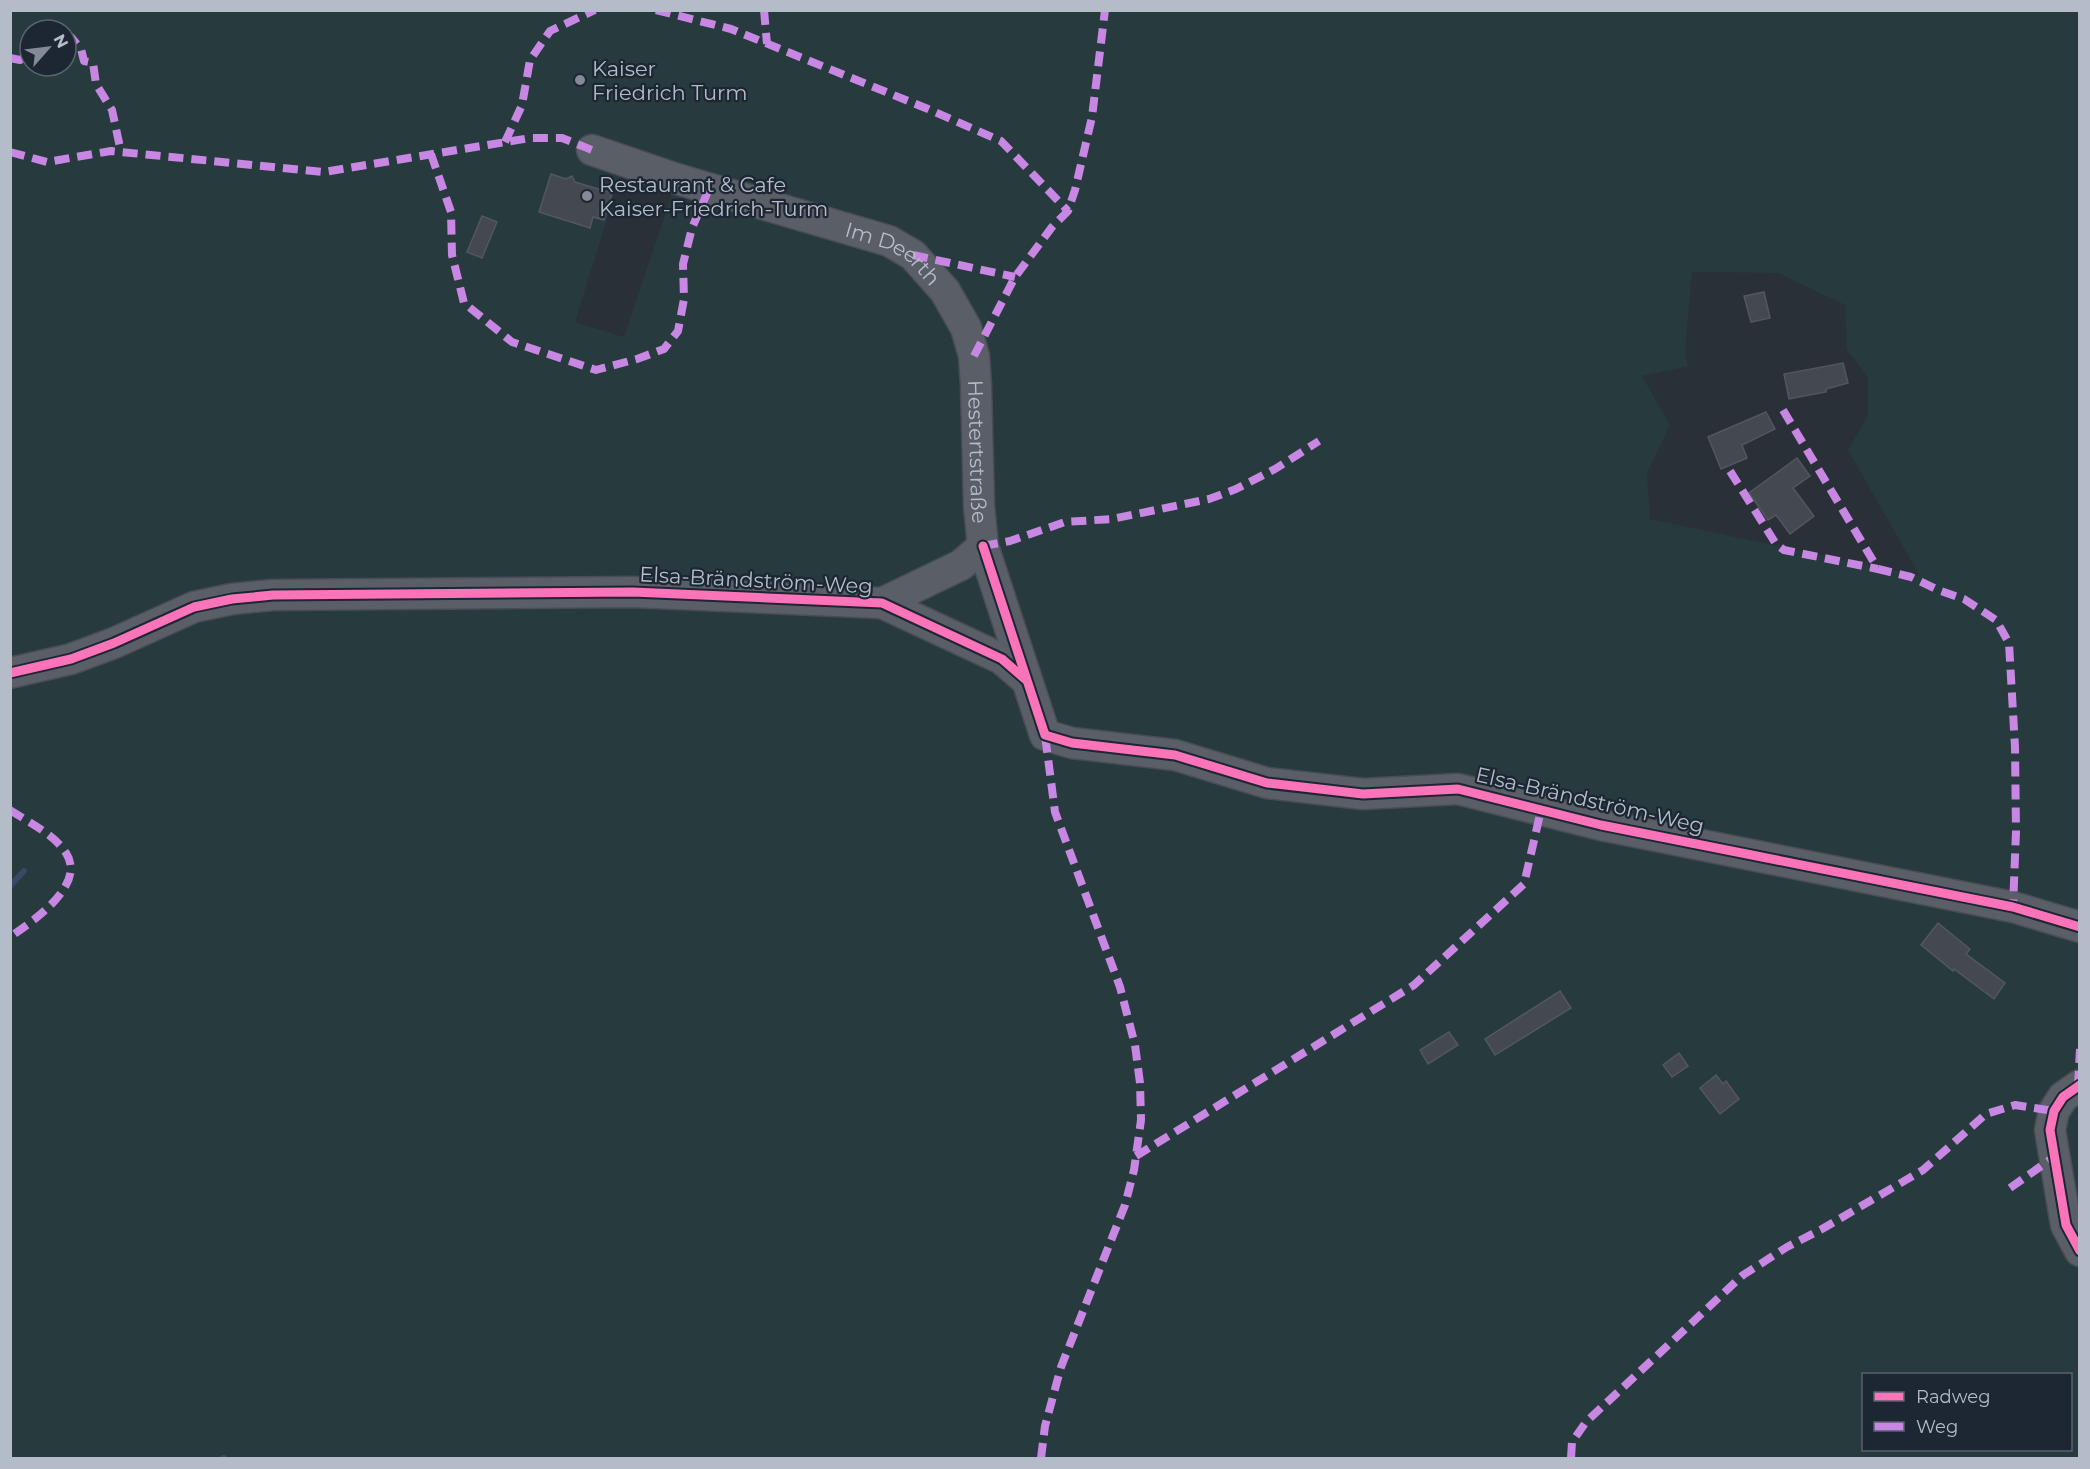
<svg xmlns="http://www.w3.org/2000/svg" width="2090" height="1469" font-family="Montserrat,sans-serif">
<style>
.green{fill:#273a3e;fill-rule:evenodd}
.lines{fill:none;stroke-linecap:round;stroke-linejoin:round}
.stream{stroke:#384963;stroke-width:6}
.building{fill:#444950;stroke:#52575f;stroke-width:1.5}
.minor-casing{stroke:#484c53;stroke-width:33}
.minor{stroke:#5a5e66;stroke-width:30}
.quiet{stroke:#c787e3;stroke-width:8;stroke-dasharray:15 8;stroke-linecap:butt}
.cycleway-casing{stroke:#1d2633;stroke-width:13}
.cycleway{stroke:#fb73b8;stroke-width:9}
.poi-dot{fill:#848b96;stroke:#1d2633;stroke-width:2}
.labels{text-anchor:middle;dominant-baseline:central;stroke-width:4.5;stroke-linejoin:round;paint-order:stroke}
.poi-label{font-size:21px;fill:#b4bcc9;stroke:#1d2633;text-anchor:start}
.street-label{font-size:21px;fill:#b4bcc9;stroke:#1d2633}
</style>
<rect width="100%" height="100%" fill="#2a3038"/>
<path class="green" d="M10 11H2079V1458H11ZM30 30H66V66H30ZM625 161 677 179 624 337 575 322ZM1692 272 1778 273 1845 305 1847 349 1868 377V416L1848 450 1920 576 1650 519 1647 473 1670 425 1642 376 1688 366 1685 352ZM1864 1374H2070V1450H1864Z"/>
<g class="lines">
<g class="stream">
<path d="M10 886 24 871"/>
<path d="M223 1458H224"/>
</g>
</g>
<g class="building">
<path d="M551 174 566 179 572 176 575 182 612 193 604 220 593 217 590 228 539 212Z"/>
<path d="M482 216 497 222 482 258 467 252Z"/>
<path d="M1764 292 1770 318 1751 322 1744 296Z"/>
<path d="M1843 363 1848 383 1826 389V392L1789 399 1784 374Z"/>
<path d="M1766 412 1775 429 1742 445 1747 458 1721 469 1708 437Z"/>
<path d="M1797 458 1810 476 1793 488 1814 516 1790 534 1776 515 1768 520 1749 493Z"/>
<path d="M1938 923 1970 949 1966 954 2005 983 1994 999 1954 969 1953 971 1921 945Z"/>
<path d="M1560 991 1571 1008 1495 1055 1485 1039Z"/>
<path d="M1449 1032 1458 1045 1428 1064 1420 1050Z"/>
<path d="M1679 1053 1688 1066 1672 1077 1663 1065Z"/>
<path d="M1716 1075 1723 1084 1726 1081 1739 1099 1720 1114 1700 1088Z"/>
</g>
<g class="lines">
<defs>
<g id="minor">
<path id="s1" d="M592 150 677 179 889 241 913 255 945 291 966 328 974 356 976 385 979 506 983 546 1045 735 1072 743 1175 755 1267 783 1363 794 1458 789 1601 825 2013 907 2080 927"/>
<path d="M882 603 961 565 983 546"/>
<path d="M10 673 71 659 114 643 194 607 232 599 273 595 633 592 882 603 1002 659 1025 679"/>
<path d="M2080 1085 2063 1097 2054 1111 2050 1130 2066 1225 2080 1251"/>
</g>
</defs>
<use href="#minor" class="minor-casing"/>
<use href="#minor" class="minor"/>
<g class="quiet">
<path d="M656 10 731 29 928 109 1001 141 1068 211"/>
<path d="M764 10 767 44"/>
<path d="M66 40 71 37 81 49 84 61 93 63 96 84 112 110 121 152"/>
<path d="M10 58 20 60 30 54"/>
<path d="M505 142 522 105 530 60 550 31 595 10"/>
<path d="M10 152 47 162 111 151 324 172 530 138H562L592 150"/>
<path d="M431 154 451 212 452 255 464 303 512 342 596 370 637 359 664 349 678 331 684 299 683 264 692 228 709 189"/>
<path d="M913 255 1015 277"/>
<path d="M974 356 1015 277 1052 227 1068 211 1075 190 1092 117 1105 10"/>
<path d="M1783 410 1878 569 1911 577 1938 590 1964 599 1996 620 2009 643 2015 747 2016 832 2013 907"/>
<path d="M1730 471 1776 544 1784 550 1878 569"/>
<path d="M983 546 1010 541 1065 522 1112 519 1209 499 1236 489 1275 469 1319 441"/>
<path d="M10 810C28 822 54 834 66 853 87 885 33 921 10 937"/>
<path d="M2078 1086 2080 1049"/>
<path d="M1136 1156 1414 985 1524 884 1541 810"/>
<path d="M2010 1188 2054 1157"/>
<path d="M1041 1458 1045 1426 1061 1367 1125 1205 1134 1170 1141 1120 1140 1083 1135 1045 1120 987 1055 812 1045 735"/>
<path d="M1571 1458 1572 1442 1586 1422 1743 1275 1787 1247 1822 1229 1923 1170 1986 1114 2015 1105 2054 1111"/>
</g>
<defs>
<g id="cycleway">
<path d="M983 546 1045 735 1072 743 1175 755 1267 783 1363 794 1458 789 1601 825 2013 907 2080 927"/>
<path d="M10 673 71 659 114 643 194 607 232 599 273 595 633 592 882 603 1002 659 1025 679"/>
<path d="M2080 1085 2063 1097 2054 1111 2050 1130 2066 1225 2080 1251"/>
</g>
</defs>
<use href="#cycleway" class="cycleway-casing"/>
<use href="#cycleway" class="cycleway"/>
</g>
<g class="poi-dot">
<circle cx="580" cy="80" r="6"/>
<circle cx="587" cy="196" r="6"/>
</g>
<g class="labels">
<g class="poi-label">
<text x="592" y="68">Kaiser<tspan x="592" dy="24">Friedrich Turm</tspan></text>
<text x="599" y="184">Restaurant &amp; Cafe<tspan x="599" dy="24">Kaiser-Friedrich-Turm</tspan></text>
</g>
<g class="street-label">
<text stroke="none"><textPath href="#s1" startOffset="320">Im Deerth</textPath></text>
<text stroke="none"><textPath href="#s1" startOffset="554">Hestertstraße</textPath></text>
<text transform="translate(756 580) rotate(3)">Elsa-Brändström-Weg</text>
<text transform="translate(1590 800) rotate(13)">Elsa-Brändström-Weg</text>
</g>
</g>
<rect width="2090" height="1469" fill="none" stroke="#b4bcc9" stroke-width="24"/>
<rect x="1862" y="1373" width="210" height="78" fill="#1d2633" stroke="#59626f" stroke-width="1.5"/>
<rect x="1874" y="1392" width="30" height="9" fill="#fb73b8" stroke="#59626f" stroke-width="1.5"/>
<text x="1916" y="1403" font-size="18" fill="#b4bcc9">Radweg</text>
<rect x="1874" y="1422" width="30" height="9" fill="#c787e3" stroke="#59626f" stroke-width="1.5"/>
<text x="1916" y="1433" font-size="18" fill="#b4bcc9">Weg</text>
<g transform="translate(48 48) rotate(62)"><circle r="28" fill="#1d2633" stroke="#59626f" stroke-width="1.5"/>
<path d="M0-4.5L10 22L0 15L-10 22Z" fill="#848b96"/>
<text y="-9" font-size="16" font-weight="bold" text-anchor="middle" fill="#b4bcc9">N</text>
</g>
</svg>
